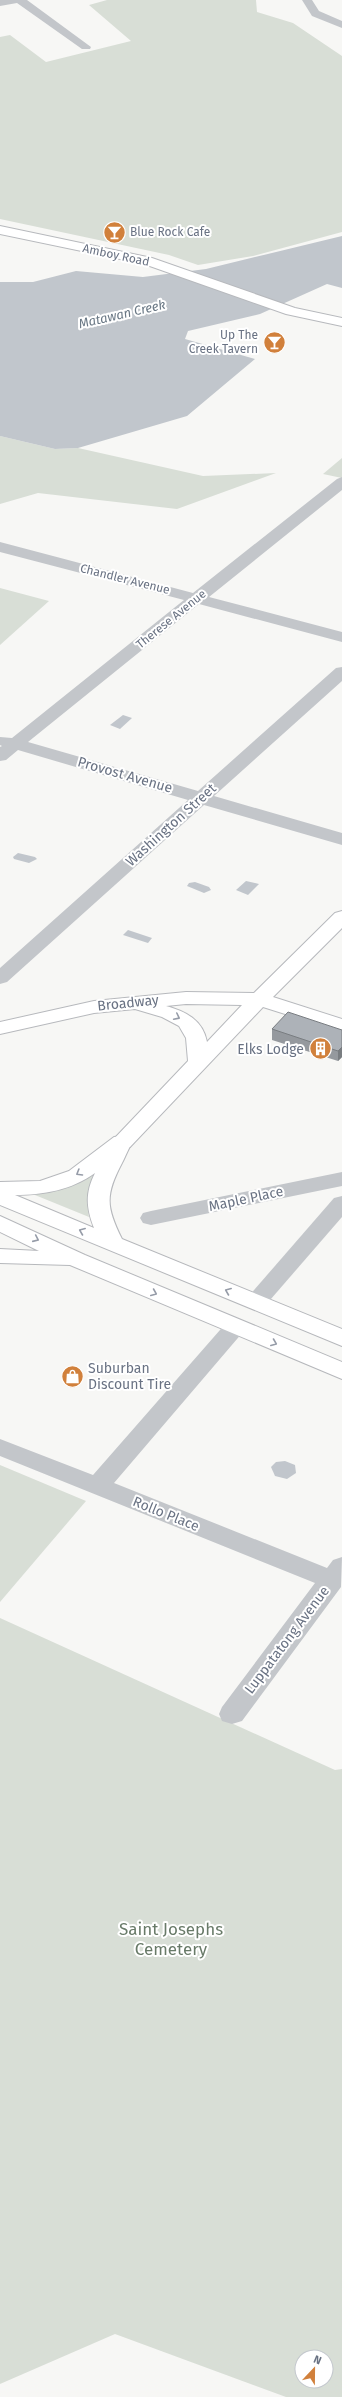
<svg xmlns="http://www.w3.org/2000/svg" width="342" height="2397" font-family="'Fira Sans',sans-serif">
<style>
.green{fill:#d8ded6;fill-rule:evenodd}
.water{fill:#c1c6cc}
.lines{fill:none;stroke-linecap:round;stroke-linejoin:round}
.major-casing{stroke:#b7b9bd;stroke-width:2}
.highway-casing{stroke:#b6b8bc;stroke-width:2}
.minor{fill:#c3c6ca;fill-rule:evenodd}
.major{fill:#fff;fill-rule:evenodd}
.highway{fill:#fff;fill-rule:evenodd}
.wall{fill:#95999e}
.shaded-wall{fill:#797d81}
.building{fill:#adb2b8;stroke:#797d81}
.oneway{stroke:#969ca8}
.labels{text-anchor:middle;dominant-baseline:central;stroke-width:4;stroke-linejoin:round;paint-order:stroke}
.far-poi-label{font-size:12px;fill:#697283;stroke:#fff;text-anchor:start}
.far-street-label{font-size:12px;fill:#697283;stroke:#fff}
.far-water-label{font-size:13px;font-style:italic;fill:#6a7885;stroke:#fff}
.street-label{font-size:14px;fill:#697283;stroke:#fff}
.poi-label{font-size:14px;fill:#697283;stroke:#fff;text-anchor:end}
.near-park-label{font-size:17px;fill:#687a68;stroke:#fff}
</style>
<rect width="100%" height="100%" fill="#f7f7f5"/>
<g class="green">
<path d="M107 0H256L257 12 293 23 342 56V232L253 256 198 265 169 255 0 219V37L10 35 46 62 131 41 89 5Z"/>
<path d="M0 436 55 449 78 448 203 476 276 473 177 509 38 493 0 504Z"/>
<path d="M342 458V478L323 474Z"/>
<path d="M0 588 49 601 0 645Z"/>
<path d="M95 1173 96 1175C88 1190 86 1200 89 1217L30 1193C54 1190 75 1187 95 1173Z"/>
<path d="M0 1465 86 1501 0 1602Z"/>
<path d="M0 1618 335 1770 342 1769V2397H286L115 2334 0 2384ZM302 2357H326V2381H302Z"/>
</g>
<g class="water">
<path d="M342 236V288L327 284 260 314 188 331 185 339 255 359 187 416 78 448 55 449 0 436V282H33L76 271 143 277 206 269Z"/>
<path d="M123 715 132 718 120 729 110 725Z"/>
<path d="M18 853 35 857 37 859 29 863 14 859 13 857Z"/>
<path d="M246 881 259 884 248 895 236 890Z"/>
<path d="M195 882 209 887 211 890 204 893 187 886 189 883Z"/>
<path d="M128 930 152 938 148 943 123 935Z"/>
<path d="M285 1461 295 1465 296 1473 287 1479 275 1476 271 1467 276 1462Z"/>
</g>
<g class="lines">
<defs>
<g id="major">
<path d="M0 226 152 258 295 308 342 318V326L286 314 144 264 0 234Z"/>
<path d="M342 911V928L273 997 342 1019V1032L263 1007 130 1147 122 1148 114 1147 111 1142 188 1061 186 1038 179 1026 162 1017 135 1009 94 1013 0 1034V1022L94 1001 186 992 254 993 335 913ZM186 1004 242 1005 207 1042C203 1020 185 1011 166 1006Z"/>
</g>
<g id="highway">
<path d="M122 1136 130 1137 133 1142C128 1148 126 1156 122 1163 105 1195 106 1207 122 1239L342 1329V1346L0 1205V1182L40 1181 69 1171 114 1137ZM95 1173C85 1193 86 1207 94 1228L15 1195C43 1195 72 1190 95 1173Z"/>
<path d="M0 1216 85 1255 342 1362V1379L70 1265 0 1263V1249L39 1251 0 1232Z"/>
</g>
</defs>
<use href="#major" class="major-casing"/>
<use href="#highway" class="highway-casing"/>
<g class="minor">
<path d="M0 0H27L91 47 90 49H82L17 3 0 6Z"/>
<path d="M302 0H312L319 11 342 21V28L312 16Z"/>
<path d="M342 477V490L209 597 342 632V642L199 604 28 742 198 791 336 668 342 667V681L214 796 342 833V845L204 805 7 982 0 984V968L188 800 18 750 6 760 0 761V747L2 746 0 745V737L12 738 184 600 0 552V542L193 593 337 479Z"/>
<path d="M342 1172V1186L151 1225 143 1223 140 1218 143 1213 151 1211Z"/>
<path d="M342 1196V1217L264 1307 256 1309 248 1307 245 1302 248 1297 334 1198Z"/>
<path d="M235 1319 243 1322 247 1327 243 1332 114 1483 327 1568 333 1560 342 1557 341 1587 242 1721 232 1724 222 1721 219 1714 222 1707 315 1583 0 1456V1439L93 1475 227 1322Z"/>
</g>
<use href="#major" class="major"/>
<use href="#highway" class="highway"/>
</g>
<path class="wall" d="M272 1029 342 1030V1057L338 1061 272 1040Z"/>
<path class="shaded-wall" d="M342 1047V1057L338 1061V1051Z"/>
<path class="building" d="M288 1012 342 1030V1047L338 1051 272 1029Z"/>
<defs><path id="oneway-chevron" d="M-2-3.5L2.5 0L-2 3.5" fill="none" stroke-width="1.6" stroke-linecap="round" stroke-linejoin="round"/></defs>
<g class="oneway">
<use href="#oneway-chevron" transform="translate(177 1017) rotate(27)"/>
<use href="#oneway-chevron" transform="translate(79 1173) rotate(149)"/>
<use href="#oneway-chevron" transform="translate(82 1231) rotate(-158)"/>
<use href="#oneway-chevron" transform="translate(36 1239) rotate(24)"/>
<use href="#oneway-chevron" transform="translate(228 1291) rotate(-158)"/>
<use href="#oneway-chevron" transform="translate(154 1293) rotate(23)"/>
<use href="#oneway-chevron" transform="translate(274 1343) rotate(22)"/>
</g>
<defs>
<symbol id="bar-disc" viewBox="-11 -11 22 22"><circle r="9.5" fill="#d1803b" stroke="#fff"/><path d="M-6-5H6L.8 .8V4.5H3.5V6h-7V4.5H-.8V.8Z" fill="#fff"/></symbol>
<symbol id="building-disc" viewBox="-11 -11 22 22"><circle r="9.5" fill="#d1803b" stroke="#fff"/><path d="M-4-6H4V6H1V3H-1V6H-4ZM-2.5-4.3h1.7v1.8h-1.7ZM.8-4.3h1.7v1.8H.8ZM-2.5-1h1.7V.8h-1.7ZM.8-1h1.7V.8H.8Z" fill="#fff"/></symbol>
<symbol id="shop-disc" viewBox="-11 -11 22 22"><circle r="9.5" fill="#d1803b" stroke="#fff"/><path d="M-5-2.5h2.3a2.7 3.5 0 0 1 5.4 0H5L5.5 6h-11ZM-1.5-2.5h3a1.5 2.3 0 0 0-3 0Z" fill="#fff"/></symbol>
</defs>
<g fill-rule="evenodd">
<use href="#bar-disc" x="102" y="220" width="25" height="25"/>
<use href="#bar-disc" x="262" y="330" width="25" height="25"/>
<use href="#building-disc" x="308" y="1036" width="25" height="25"/>
<use href="#shop-disc" x="60" y="1364" width="25" height="25"/>
</g>
<g class="labels">
<g class="far-poi-label">
<text x="130" y="232">Blue Rock Cafe</text>
<text x="258" y="335" text-anchor="end">Up The<tspan x="258" dy="14">Creek Tavern</tspan></text>
</g>
<g class="far-street-label">
<text transform="translate(116 255) rotate(12)">Amboy Road</text>
<text transform="translate(125 579) rotate(14)">Chandler Avenue</text>
<text transform="translate(171 619) rotate(-39)">Therese Avenue</text>
</g>
<g class="far-water-label">
<text transform="translate(122 314) rotate(-13)">Matawan Creek</text>
</g>
<g class="street-label">
<text transform="translate(125 775) rotate(16)">Provost Avenue</text>
<text transform="translate(171 825) rotate(-42)">Washington Street</text>
<text transform="translate(128 1003) rotate(-6)">Broadway</text>
<text transform="translate(246 1199) rotate(-12)">Maple Place</text>
<text transform="translate(166 1514) rotate(22)">Rollo Place</text>
<text transform="translate(287 1640) rotate(-53)">Luppatatong Avenue</text>
</g>
<g class="poi-label">
<text x="304" y="1049">Elks Lodge</text>
<text x="88" y="1368" text-anchor="start">Suburban<tspan x="88" dy="16">Discount Tire</tspan></text>
</g>
<g class="near-park-label">
<text x="171" y="1929">Saint Josephs<tspan x="171" dy="20">Cemetery</tspan></text>
</g>
</g>
<g transform="translate(314 2369) rotate(22)"><circle r="19" fill="#ffffff" stroke="#c3c7cd"/>
<path d="M0-3L7 15L0 10L-7 15Z" fill="#d1803b"/>
<text y="-6" font-size="11" font-weight="bold" text-anchor="middle" fill="#697283">N</text>
</g>
</svg>
